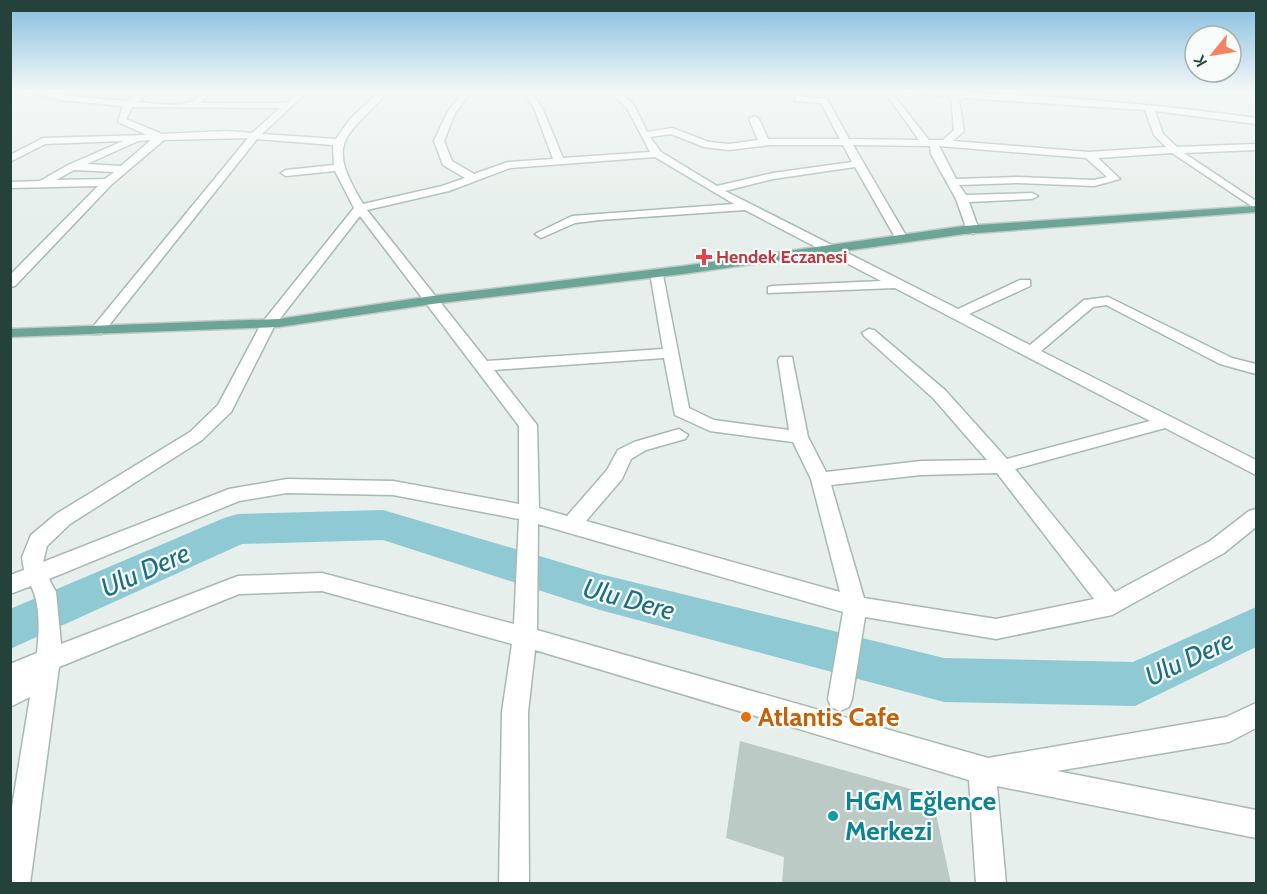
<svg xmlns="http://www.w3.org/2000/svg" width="1267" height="894" font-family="Cabin,sans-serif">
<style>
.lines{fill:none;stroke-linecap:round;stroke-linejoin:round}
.river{fill:#8ec9d4;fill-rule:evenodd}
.building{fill:#bbcac4}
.minor-casing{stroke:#a8b8b2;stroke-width:3}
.major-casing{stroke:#c2cac8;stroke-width:3}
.minor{fill:#fff;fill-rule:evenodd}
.major{fill:#6aa596;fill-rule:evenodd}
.health-dot{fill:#e0444e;stroke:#f7fbf9;stroke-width:2}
.food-dot{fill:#e8710a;stroke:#f7fbf9;stroke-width:2}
.culture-dot{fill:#0f9aa8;stroke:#f7fbf9;stroke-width:2}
.labels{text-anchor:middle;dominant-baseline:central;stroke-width:4.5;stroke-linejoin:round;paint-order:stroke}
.far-health-label{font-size:18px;font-weight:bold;fill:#be3a42;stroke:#f7fbf9;text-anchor:start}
.near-food-label{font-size:26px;font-weight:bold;fill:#c56008;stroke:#f7fbf9;text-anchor:start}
.near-culture-label{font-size:26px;font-weight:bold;fill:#0d838f;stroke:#f7fbf9;text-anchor:start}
.near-water-label{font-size:27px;font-style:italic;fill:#1c6f80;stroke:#f7fbf9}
</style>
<rect width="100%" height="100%" fill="#e6efeb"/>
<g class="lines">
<path class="river" d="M383 510 600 574 944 658 1133 662 1256 607V647L1135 706 944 702 600 610 383 540 242 544 10 649V609L224 518 238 514Z"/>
</g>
<path class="building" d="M740 741 932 795 951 884H782L784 857 726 838Z"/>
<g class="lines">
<defs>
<g id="minor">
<path d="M25 92 126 101 141 92H151L137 102C152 103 175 108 190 102 200 98 200 92 211 92L200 103H286L298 92H307L262 134 336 139 350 119 379 92H388C346 138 324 140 363 204L442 186 465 178 443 165 434 141 447 113 463 92H471L455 113 444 141 452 161 474 174 508 162 553 159 535 110 524 92H532L543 110 563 158 650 152 627 108 610 92H619L634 105 647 132 672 128 709 142 729 144 758 140 749 119 754 116 759 119 768 139H840L821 103 794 101 797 96 827 99 849 139 919 140 887 95 891 92 929 140H943L954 130 951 97 901 92C1020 92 1139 102 1256 118V124L1155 111 1163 134 1177 147 1256 144V150L1184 153 1256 201V209L1172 153 1098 158 1120 179 1094 186 1018 183 959 185 966 195 1032 193 1038 196 1032 199 969 202 979 230 973 234 967 230 956 199 931 154 930 146 853 145 908 239 902 243 896 239 855 167 773 179 725 191 958 309 1020 280H1030V286L969 314 1030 345 1084 300 1108 297 1232 358 1256 364V374L1220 364 1106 305 1093 307 1041 351 1256 460V475L1165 428 1015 469 1115 592 1210 541 1249 511 1256 509V527L1224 553 1112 615 996 639 865 617 852 699 849 707 840 711 831 707 828 699 843 612 538 524 537 630 988 758 1226 717 1256 703V728L1229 742 1057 771 1256 810V838L997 786 1006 884H976L969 780 535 650 528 712 529 884H499L502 712 512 644 322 591 239 594 59 667 30 884H10V819L30 697 10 707V664L37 653C39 633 41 605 31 586L10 594V575L24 570 22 557 31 535 56 514 190 432 218 405 261 324 354 208 335 171 286 176 281 173 286 170 334 165 333 145 257 139 102 334H92L90 331 92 328 248 138 164 140 112 184 15 286 10 287V275L98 186 10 188V182L40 181 68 165 123 141 45 144 10 162V155L43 138 147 135 118 122 123 106 61 100ZM965 98 1145 110 1154 135 1166 147 1089 152 953 141 964 131 959 100ZM132 107 280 108 252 133 227 131 162 134 126 119ZM671 134 704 147 729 150 769 145H843L852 162 773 173 717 186 661 152 650 137ZM151 140 121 166 87 164 138 141ZM939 146 1086 158 1107 177 1094 180 1018 177 956 179ZM655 157 734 204 572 216 535 234 541 238 575 223 600 220 745 210 881 281 773 286 768 287V293L895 288 1150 421 1007 459 945 390 874 330 869 329 862 333 864 336 933 398 987 460 921 461 826 472 808 437 792 357H780L778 360 789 430 714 420 689 408 662 270 657 269 650 273 663 349 487 361 367 210 449 191 510 168ZM74 170 114 172 105 179 56 180ZM360 216 519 426V504L393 481 287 479 229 489 43 562 47 546 70 524 202 440 231 412 275 325ZM664 358 675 415 710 431 793 442 811 479 840 592 586 521 622 479 631 459 646 450 685 439 688 435 679 429 634 442 618 450 607 470 567 516 539 508 537 425 494 370ZM997 473 1094 599 996 619 864 598 831 485 921 475ZM287 493 393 495 519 519 514 624 322 573 238 576 61 644 56 592 49 579 239 501Z"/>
<path d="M1130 92H1144L1133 97Z"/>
</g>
<path id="major" d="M1256 206V212L964 234 683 274 432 304 279 327 10 337V329L279 319 432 296 683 266 964 226Z"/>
</defs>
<use href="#minor" class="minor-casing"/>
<use href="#major" class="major-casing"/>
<use href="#minor" class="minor"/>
<use href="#major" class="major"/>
</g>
<linearGradient id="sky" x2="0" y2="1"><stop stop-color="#84bce0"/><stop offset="0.42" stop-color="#f4f8f6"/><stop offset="1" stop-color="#f4f8f6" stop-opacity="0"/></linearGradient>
<rect width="1267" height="217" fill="url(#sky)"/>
<path class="health-dot" d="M701 248h6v6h6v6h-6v6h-6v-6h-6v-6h6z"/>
<circle class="food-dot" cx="746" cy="717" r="6"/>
<circle class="culture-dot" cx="833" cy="816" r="6"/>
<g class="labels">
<g class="far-health-label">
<text x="716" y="257">Hendek Eczanesi</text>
</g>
<g class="near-food-label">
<text x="758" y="717">Atlantis Cafe</text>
</g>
<g class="near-culture-label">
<text x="845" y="801">HGM Eğlence<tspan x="845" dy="30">Merkezi</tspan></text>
</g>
<g class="near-water-label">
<text transform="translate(145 570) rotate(-24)">Ulu Dere</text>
<text transform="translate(629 599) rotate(15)">Ulu Dere</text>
<text transform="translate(1189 658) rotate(-25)">Ulu Dere</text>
</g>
</g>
<rect width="1267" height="894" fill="none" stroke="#24423a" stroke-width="24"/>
<g transform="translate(1213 54) rotate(240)"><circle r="28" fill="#f7fbf9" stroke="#a3b1ad" stroke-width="1.5"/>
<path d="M0-4.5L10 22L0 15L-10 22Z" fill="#f4845f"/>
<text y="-9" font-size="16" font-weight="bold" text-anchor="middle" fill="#24423a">K</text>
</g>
</svg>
